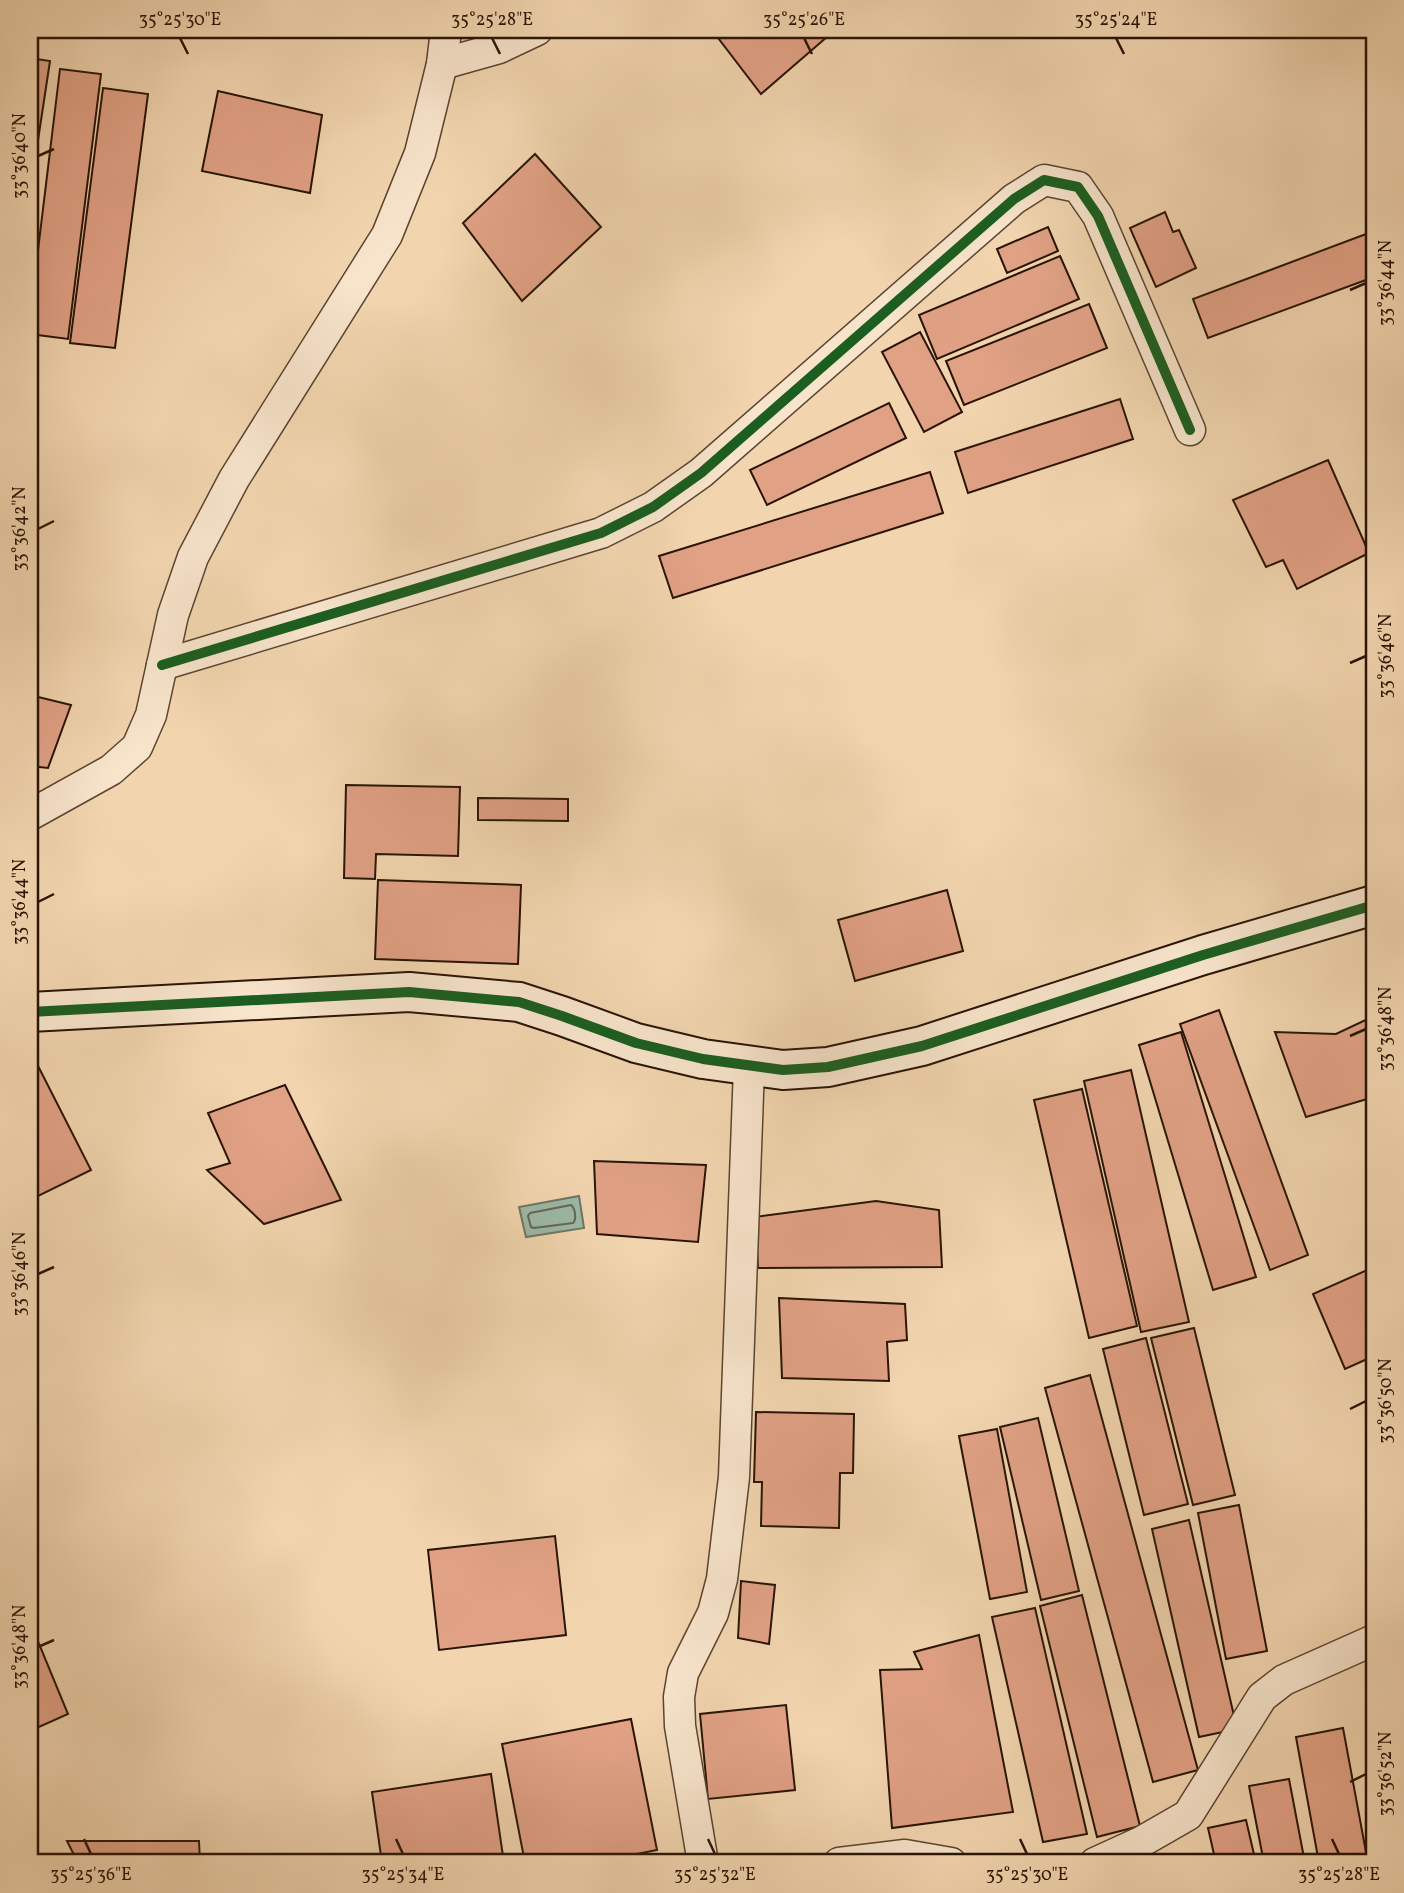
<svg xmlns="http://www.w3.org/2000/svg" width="1404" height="1893" font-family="Vollkorn,serif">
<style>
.water{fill:#9cb9a6;stroke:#6e7766;stroke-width:2}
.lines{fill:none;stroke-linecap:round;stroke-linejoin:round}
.shore{stroke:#626656;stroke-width:2}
.building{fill:#e1a185;stroke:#291406;stroke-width:2}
.street-casing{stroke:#5b4430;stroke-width:33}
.secondary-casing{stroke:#291406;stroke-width:42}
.street{stroke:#f7e4cb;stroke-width:30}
.secondary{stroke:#f7e4cb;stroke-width:38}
.cycleway-casing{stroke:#f7e4cb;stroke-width:15}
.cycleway{stroke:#1b5e20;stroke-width:10}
.ticks{fill:none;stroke:#291406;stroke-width:2.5}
.neatline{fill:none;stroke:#291406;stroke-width:2.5}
.ticks-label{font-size:18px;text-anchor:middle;fill:#291406}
</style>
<rect width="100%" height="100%" fill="#f2d5af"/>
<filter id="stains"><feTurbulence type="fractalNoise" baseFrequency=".00286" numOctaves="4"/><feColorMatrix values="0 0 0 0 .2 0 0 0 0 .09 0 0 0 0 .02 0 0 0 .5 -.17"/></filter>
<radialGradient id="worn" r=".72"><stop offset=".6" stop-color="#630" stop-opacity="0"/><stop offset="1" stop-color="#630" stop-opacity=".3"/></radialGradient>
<path class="water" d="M579 1196 584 1228 526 1237 519 1207Z"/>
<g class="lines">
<path class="shore" d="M571 1205C575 1208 577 1219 573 1223L534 1228 531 1227 528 1216 530 1213Z"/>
</g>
<g class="building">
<path d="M712 30H835L761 94Z"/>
<path d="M30 58 50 61 30 193Z"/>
<path d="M60 69 101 74 68 339 30 334V316Z"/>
<path d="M103 88 148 94 115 348 70 343Z"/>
<path d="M218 91 322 115 310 193 202 171Z"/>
<path d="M535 154 601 227 522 301 463 223Z"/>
<path d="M1165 212 1173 232 1179 230 1196 268 1156 287 1130 228Z"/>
<path d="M1048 227 1058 251 1007 273 997 249Z"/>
<path d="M1374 231V277L1208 338 1193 299Z"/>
<path d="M1060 256 1079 299 937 359 919 315Z"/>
<path d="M1089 304 1107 348 964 405 946 361Z"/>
<path d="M920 332 962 412 924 432 882 352Z"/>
<path d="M1120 399 1133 439 968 493 955 452Z"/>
<path d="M889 403 906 438 767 505 750 470Z"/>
<path d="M1328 460 1369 553 1297 589 1283 560 1266 567 1233 500Z"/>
<path d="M930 472 943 513 673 598 659 556Z"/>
<path d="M30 695 71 705 48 768 30 766Z"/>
<path d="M346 785 460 787 458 856 376 854 375 879 344 878Z"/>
<path d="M478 798 568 799V821L478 820Z"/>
<path d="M378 880 521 885 518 964 375 959Z"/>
<path d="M947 890 963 951 855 981 838 920Z"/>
<path d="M1219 1010 1308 1255 1270 1270 1180 1024Z"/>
<path d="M1374 1016V1097L1306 1117 1275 1032 1336 1034Z"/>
<path d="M1181 1032 1256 1277 1213 1290 1139 1045Z"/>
<path d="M35 1060 91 1170 30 1200V1062Z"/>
<path d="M1131 1070 1189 1322 1141 1332 1084 1081Z"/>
<path d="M285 1085 341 1200 264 1224 207 1170 230 1163 208 1113Z"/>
<path d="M1082 1089 1137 1326 1089 1338 1034 1100Z"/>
<path d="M594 1161 706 1165 698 1242 597 1234Z"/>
<path d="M876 1201 939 1210 942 1267 758 1268 755 1217Z"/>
<path d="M1374 1267V1356L1345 1369 1313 1294Z"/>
<path d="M779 1298 905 1304 907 1340 887 1342 889 1381 782 1378Z"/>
<path d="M1194 1328 1235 1495 1193 1505 1151 1338Z"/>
<path d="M1146 1338 1188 1504 1144 1515 1103 1349Z"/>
<path d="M1090 1375 1198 1770 1153 1782 1045 1388Z"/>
<path d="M756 1412 854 1414 853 1473H840L839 1528 761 1526 762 1482H754Z"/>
<path d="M1038 1418 1079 1591 1041 1600 1000 1427Z"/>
<path d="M997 1429 1027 1592 990 1599 959 1436Z"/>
<path d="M1239 1505 1267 1651 1226 1659 1198 1513Z"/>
<path d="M1189 1520 1237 1729 1199 1737 1152 1529Z"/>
<path d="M555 1536 566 1635 439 1650 428 1550Z"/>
<path d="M741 1581 775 1585 769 1644 738 1638Z"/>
<path d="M1082 1595 1140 1826 1097 1837 1040 1606Z"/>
<path d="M1035 1608 1087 1834 1043 1842 992 1617Z"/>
<path d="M30 1622 68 1714 30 1731Z"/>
<path d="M979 1635 1013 1812 892 1828 880 1670 922 1669 914 1652Z"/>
<path d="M1374 1704V1757L1367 1705Z"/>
<path d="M786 1705 795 1790 708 1799 700 1714Z"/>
<path d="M631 1719 657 1850 591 1863H525L502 1744Z"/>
<path d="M1343 1728 1368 1863H1319L1296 1737Z"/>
<path d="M491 1774 504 1863H382L372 1792Z"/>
<path d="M1289 1779 1305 1863H1264L1249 1786Z"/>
<path d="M1246 1820 1256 1863H1216L1208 1828Z"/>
<path d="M67 1841H199L200 1863H78Z"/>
<path d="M362 1854 365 1863H323Z"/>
<path d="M1202 1854 1204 1863H1169L1168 1861Z"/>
</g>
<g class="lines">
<defs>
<g id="street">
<path d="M442 64 499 48 537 30"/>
<path d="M162 665 601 533 653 507 701 473 1014 199 1044 180 1078 187 1098 216 1190 430"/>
<path d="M30 815 111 770 137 747 151 715 173 615 193 557 234 479 387 235 420 153 442 64 446 30"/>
<path d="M703 1863 680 1726 679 1697 683 1673 713 1613 722 1579 734 1477 749 1067"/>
<path d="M839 1863 905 1855 951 1863"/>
<path d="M1095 1863 1141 1842 1188 1815 1262 1697 1284 1680 1374 1640"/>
</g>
<path id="secondary" d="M30 1012 409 992 519 1002 562 1016 636 1043 703 1059 783 1070 828 1067 922 1046 1203 955 1374 905"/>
</defs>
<use href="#street" class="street-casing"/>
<use href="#secondary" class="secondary-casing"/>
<use href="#street" class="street"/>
<use href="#secondary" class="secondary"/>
<defs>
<g id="cycleway">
<path d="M162 665 601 533 653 507 701 473 1014 199 1044 180 1078 187 1098 216 1190 430"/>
<path d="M30 1012 409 992 519 1002 562 1016 636 1043 703 1059 783 1070 828 1067 922 1046 1203 955 1374 905"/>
</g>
</defs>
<use href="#cycleway" class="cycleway-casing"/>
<use href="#cycleway" class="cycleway"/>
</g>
<path class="ticks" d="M180 38 188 54M492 38 500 54M804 38 812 54M1116 38 1124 54M38 156 54 149M1350 290 1366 283M38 529 54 521M1350 663 1366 656M38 902 54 894M1350 1036 1366 1029M38 1274 54 1267M1350 1409 1366 1401M38 1647 54 1640M1350 1782 1366 1774M84 1839 91 1854M396 1839 403 1854M708 1839 715 1854M1020 1839 1027 1854M1332 1839 1339 1854"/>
<rect width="1404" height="1893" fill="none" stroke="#f2d5af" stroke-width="77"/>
<rect x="38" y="38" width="1328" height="1816" class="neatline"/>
<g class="ticks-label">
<text x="180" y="25">35°25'30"E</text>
<text x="492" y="25">35°25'28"E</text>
<text x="804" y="25">35°25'26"E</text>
<text x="1116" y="25">35°25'24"E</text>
<text transform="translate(19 156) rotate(-90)" y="6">33°36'40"N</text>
<text transform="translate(1385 283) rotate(-90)" y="6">33°36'44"N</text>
<text transform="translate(19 529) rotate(-90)" y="6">33°36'42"N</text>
<text transform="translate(1385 656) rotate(-90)" y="6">33°36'46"N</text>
<text transform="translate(19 902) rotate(-90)" y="6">33°36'44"N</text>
<text transform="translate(1385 1029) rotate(-90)" y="6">33°36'48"N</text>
<text transform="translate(19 1274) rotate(-90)" y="6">33°36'46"N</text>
<text transform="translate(1385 1401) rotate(-90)" y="6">33°36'50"N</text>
<text transform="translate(19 1647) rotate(-90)" y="6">33°36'48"N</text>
<text transform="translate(1385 1774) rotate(-90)" y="6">33°36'52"N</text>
<text x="91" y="1880">35°25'36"E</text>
<text x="403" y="1880">35°25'34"E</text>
<text x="715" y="1880">35°25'32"E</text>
<text x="1027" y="1880">35°25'30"E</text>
<text x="1339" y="1880">35°25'28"E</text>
</g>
<rect width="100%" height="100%" filter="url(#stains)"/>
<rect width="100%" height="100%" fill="url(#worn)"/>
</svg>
